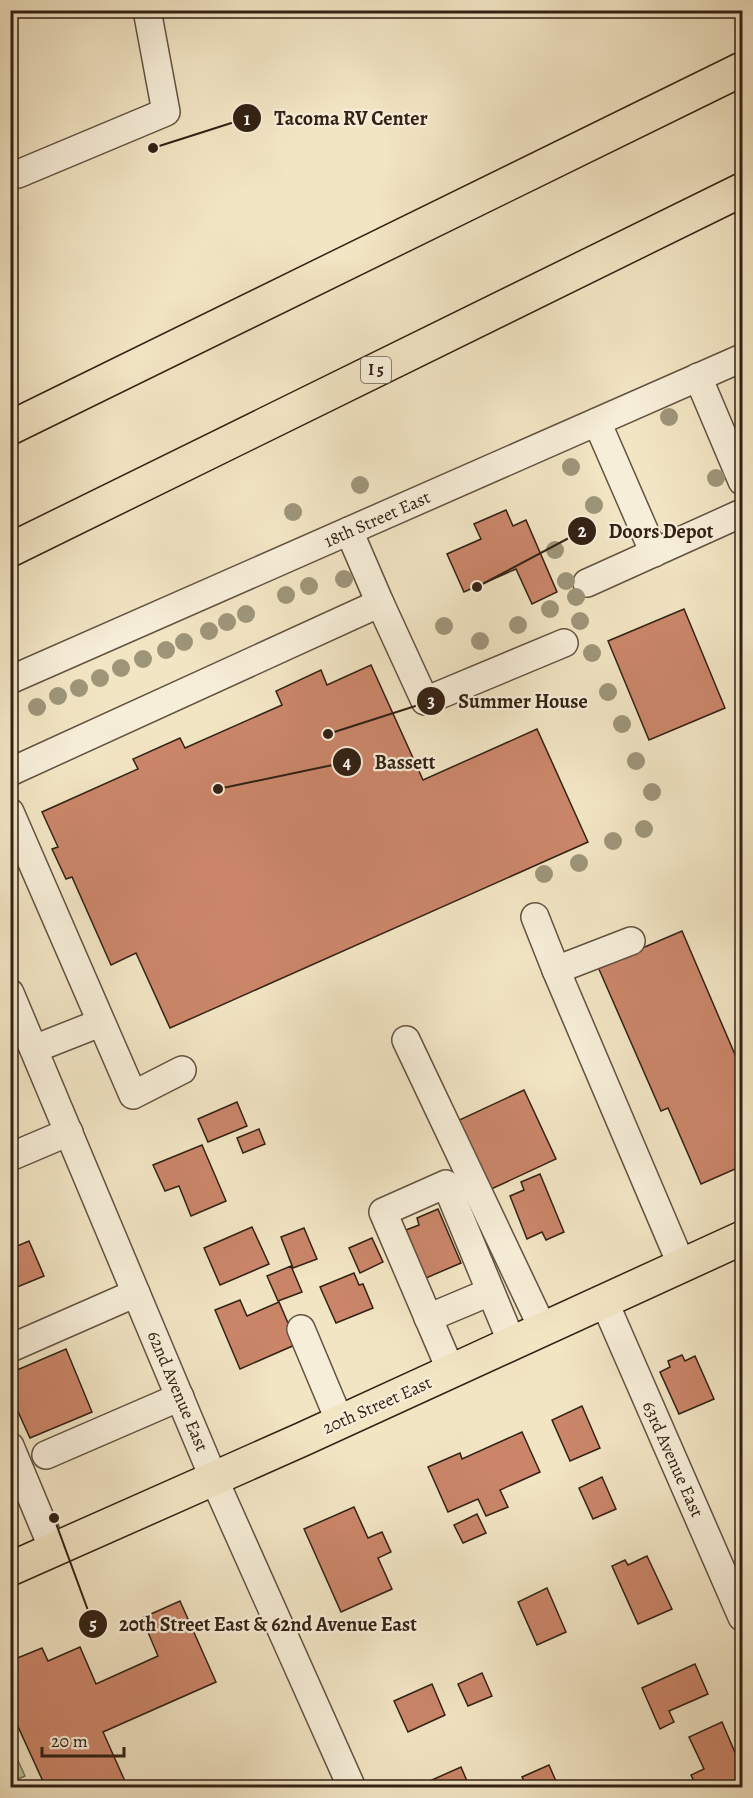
<svg xmlns="http://www.w3.org/2000/svg" width="753" height="1798" font-family="Alegreya,serif">
<style>
.green{fill:#b4c699;stroke:#737456;stroke-width:1.5}
.building{fill:#cb866a;stroke:#322114;stroke-width:1.5}
.lines{fill:none;stroke-linecap:round;stroke-linejoin:round}
.minor-casing{stroke:#625240;stroke-width:30}
.major-casing{stroke:#322114;stroke-width:36}
.highway-casing{stroke:#322114;stroke-width:36}
.minor{stroke:#f7eed9;stroke-width:27}
.major{stroke:#f2e5c4;stroke-width:33}
.highway{stroke:#f2e5c4;stroke-width:33}
.tree{fill:#9e9579}
.labels{text-anchor:middle;dominant-baseline:central;stroke-width:4.5;stroke-linejoin:round;paint-order:stroke}
.shield{fill:#f7eed9;stroke:#6d5e4f;stroke-width:1.5}
.shield-label{font-size:16px;font-weight:bold;fill:#322114}
.street-label{font-size:18px;fill:#322114;stroke:#f7eed9}
.leader{fill:none;stroke:#322114;stroke-width:2}
.callout-dot{fill:#322114;stroke:#f7eed9;stroke-width:2}
.mark-label{font-size:18px;text-anchor:middle;font-weight:bold;fill:#fff}
.callout-label{font-size:20px;text-anchor:middle;font-weight:bold;fill:#322114;stroke:#f7eed9;stroke-width:4.5;stroke-linejoin:round;paint-order:stroke}
</style>
<rect width="100%" height="100%" fill="#f2e5c4"/>
<filter id="stains"><feTurbulence type="fractalNoise" baseFrequency=".00333" numOctaves="4"/><feColorMatrix values="0 0 0 0 .2 0 0 0 0 .09 0 0 0 0 .02 0 0 0 .5 -.17"/></filter>
<radialGradient id="worn" r=".72"><stop offset=".6" stop-color="#630" stop-opacity="0"/><stop offset="1" stop-color="#630" stop-opacity=".3"/></radialGradient>
<path class="green" d="M10 1743 25 1776 11 1782H10Z"/>
<g class="building">
<path d="M10 213 18 229 10 233Z"/>
<path d="M506 510 513 526 526 520 557 592 532 604 516 569 464 592 447 554 481 539 474 524Z"/>
<path d="M684 609 725 708 649 740 608 641Z"/>
<path d="M371 665 423 780 537 729 588 842 170 1028 136 953 111 965 72 877 66 879 52 849 58 847 42 812 138 769 133 759 180 738 185 748 282 705 276 691 321 670 327 685Z"/>
<path d="M682 931 742 1071V1166L701 1184 668 1108 661 1111 598 967Z"/>
<path d="M524 1090 556 1159 487 1191 455 1122Z"/>
<path d="M237 1102 247 1126 208 1142 198 1119Z"/>
<path d="M259 1129 265 1144 243 1153 237 1138Z"/>
<path d="M202 1145 226 1201 191 1216 179 1186 165 1191 153 1165Z"/>
<path d="M540 1174 564 1232 546 1240 542 1232 527 1239 510 1196 524 1190 521 1182Z"/>
<path d="M438 1209 461 1263 426 1278 406 1230 419 1225 417 1218Z"/>
<path d="M252 1227 269 1264 220 1285 204 1248Z"/>
<path d="M304 1228 317 1259 293 1268 281 1237Z"/>
<path d="M372 1238 383 1262 360 1273 349 1248Z"/>
<path d="M29 1241 44 1276 10 1290V1249Z"/>
<path d="M291 1266 302 1292 278 1301 267 1276Z"/>
<path d="M354 1273 359 1285 363 1284 373 1308 336 1323 320 1287Z"/>
<path d="M240 1300 247 1316 279 1302 297 1344 240 1369 215 1310Z"/>
<path d="M742 1336V1351L737 1339Z"/>
<path d="M66 1349 92 1412 30 1438 10 1394V1373Z"/>
<path d="M682 1355 685 1361 695 1356 714 1399 679 1414 660 1372 670 1367 668 1361Z"/>
<path d="M582 1406 600 1448 570 1461 552 1420Z"/>
<path d="M522 1432 540 1472 500 1490 508 1507 486 1516 478 1499 448 1512 428 1467 460 1453 462 1459Z"/>
<path d="M602 1477 616 1509 593 1519 579 1488Z"/>
<path d="M354 1507 368 1538 382 1532 391 1552 378 1558 392 1589 341 1612 304 1529Z"/>
<path d="M477 1514 486 1533 463 1543 454 1525Z"/>
<path d="M647 1556 672 1609 638 1624 612 1566 625 1560 628 1565Z"/>
<path d="M547 1588 566 1632 537 1645 518 1602Z"/>
<path d="M180 1601 216 1682 103 1732 128 1788H46L10 1709V1661L42 1648 48 1661 80 1647 96 1684 158 1656 142 1618Z"/>
<path d="M695 1664 708 1694 669 1711 674 1722 660 1729 642 1688Z"/>
<path d="M482 1673 492 1696 468 1706 458 1684Z"/>
<path d="M432 1684 445 1715 408 1732 394 1701Z"/>
<path d="M722 1722 742 1769V1788H697L691 1775 704 1769 689 1737Z"/>
<path d="M549 1765 559 1788H527L522 1777Z"/>
<path d="M461 1767 470 1788H425L423 1784Z"/>
</g>
<g class="lines">
<defs>
<g id="minor">
<path d="M10 172 18 174 166 112 147 10"/>
<path d="M698 377 742 481"/>
<path d="M597 422 654 553"/>
<path d="M349 531 380 603"/>
<path d="M587 583 742 513"/>
<path d="M10 680 742 358"/>
<path d="M10 772 380 603 425 701 564 643"/>
<path d="M10 812 133 1095 182 1070"/>
<path d="M535 917 556 970"/>
<path d="M631 941 556 970 682 1266"/>
<path d="M10 993 214 1479 352 1788"/>
<path d="M406 1040 543 1329"/>
<path d="M34 1049 100 1023"/>
<path d="M10 1157 69 1132"/>
<path d="M604 1301 742 1617"/>
<path d="M428 1318 490 1292"/>
<path d="M301 1329 340 1422"/>
<path d="M13 1347 136 1293"/>
<path d="M451 1371 383 1212 446 1184 512 1343"/>
<path d="M10 1446 53 1549"/>
<path d="M46 1455 180 1397"/>
</g>
<path id="major" d="M10 1569 303 1439 742 1238"/>
<g id="highway">
<path d="M10 428 742 69"/>
<path d="M10 550 742 190"/>
</g>
</defs>
<use href="#minor" class="minor-casing"/>
<use href="#major" class="major-casing"/>
<use href="#highway" class="highway-casing"/>
<use href="#minor" class="minor"/>
<use href="#major" class="major"/>
<use href="#highway" class="highway"/>
</g>
<g class="tree">
<circle cx="669" cy="417" r="9"/>
<circle cx="571" cy="467" r="9"/>
<circle cx="716" cy="478" r="9"/>
<circle cx="360" cy="485" r="9"/>
<circle cx="594" cy="505" r="9"/>
<circle cx="293" cy="512" r="9"/>
<circle cx="555" cy="550" r="9"/>
<circle cx="344" cy="579" r="9"/>
<circle cx="566" cy="581" r="9"/>
<circle cx="309" cy="586" r="9"/>
<circle cx="286" cy="595" r="9"/>
<circle cx="576" cy="597" r="9"/>
<circle cx="550" cy="609" r="9"/>
<circle cx="246" cy="614" r="9"/>
<circle cx="580" cy="621" r="9"/>
<circle cx="227" cy="622" r="9"/>
<circle cx="518" cy="625" r="9"/>
<circle cx="444" cy="626" r="9"/>
<circle cx="209" cy="631" r="9"/>
<circle cx="480" cy="641" r="9"/>
<circle cx="184" cy="642" r="9"/>
<circle cx="166" cy="650" r="9"/>
<circle cx="592" cy="653" r="9"/>
<circle cx="143" cy="659" r="9"/>
<circle cx="121" cy="668" r="9"/>
<circle cx="100" cy="678" r="9"/>
<circle cx="79" cy="688" r="9"/>
<circle cx="608" cy="692" r="9"/>
<circle cx="58" cy="696" r="9"/>
<circle cx="37" cy="707" r="9"/>
<circle cx="622" cy="724" r="9"/>
<circle cx="636" cy="761" r="9"/>
<circle cx="652" cy="792" r="9"/>
<circle cx="644" cy="829" r="9"/>
<circle cx="613" cy="841" r="9"/>
<circle cx="579" cy="863" r="9"/>
<circle cx="544" cy="874" r="9"/>
</g>
<g class="labels">
<rect class="shield" x="361" y="357" width="30" height="26" rx="4.5"/>
<g class="shield-label">
<text x="376" y="370">I 5</text>
</g>
<g class="street-label">
<text transform="translate(377 519) rotate(-24)">18th Street East</text>
<text transform="translate(178 1391) rotate(67)">62nd Avenue East</text>
<text transform="translate(377 1405) rotate(-24)">20th Street East</text>
<text transform="translate(673 1459) rotate(66)">63rd Avenue East</text>
</g>
</g>
<path class="leader" d="M153 148L247 118M477 587L582 531M328 734L431 701M218 789L347 762M54 1518L93 1624"/>
<g class="callout-dot">
<circle cx="153" cy="148" r="6"/>
<circle cx="477" cy="587" r="6"/>
<circle cx="328" cy="734" r="6"/>
<circle cx="218" cy="789" r="6"/>
<circle cx="54" cy="1518" r="6"/>
<circle cx="247" cy="118" r="15"/>
<circle cx="582" cy="531" r="15"/>
<circle cx="431" cy="701" r="15"/>
<circle cx="347" cy="762" r="15"/>
<circle cx="93" cy="1624" r="15"/>
</g>
<g class="mark-label">
<text x="247" y="125">1</text>
<text x="582" y="537">2</text>
<text x="431" y="707">3</text>
<text x="347" y="768">4</text>
<text x="93" y="1630">5</text>
</g>
<g class="callout-label">
<text x="351" y="125">Tacoma RV Center</text>
<text x="661" y="538">Doors Depot</text>
<text x="523" y="708">Summer House</text>
<text x="405" y="769">Bassett</text>
<text x="268" y="1631">20th Street East &amp; 62nd Avenue East</text>
</g>
<rect width="753" height="1798" fill="none" stroke="#f2e5c4" stroke-width="36"/>
<rect x="12" y="12" width="729" height="1774" fill="none" stroke="#322114" stroke-width="3"/>
<rect x="18" y="18" width="717" height="1762" fill="none" stroke="#322114" stroke-width="1.5"/>
<path d="M42 1747v9h82v-9" fill="none" stroke="#322114" stroke-width="3"/>
<text x="51" y="1747" font-size="18" fill="#322114" stroke="#f7eed9" stroke-width="4.5" paint-order="stroke">20 m</text>
<rect width="100%" height="100%" filter="url(#stains)"/>
<rect width="100%" height="100%" fill="url(#worn)"/>
</svg>
